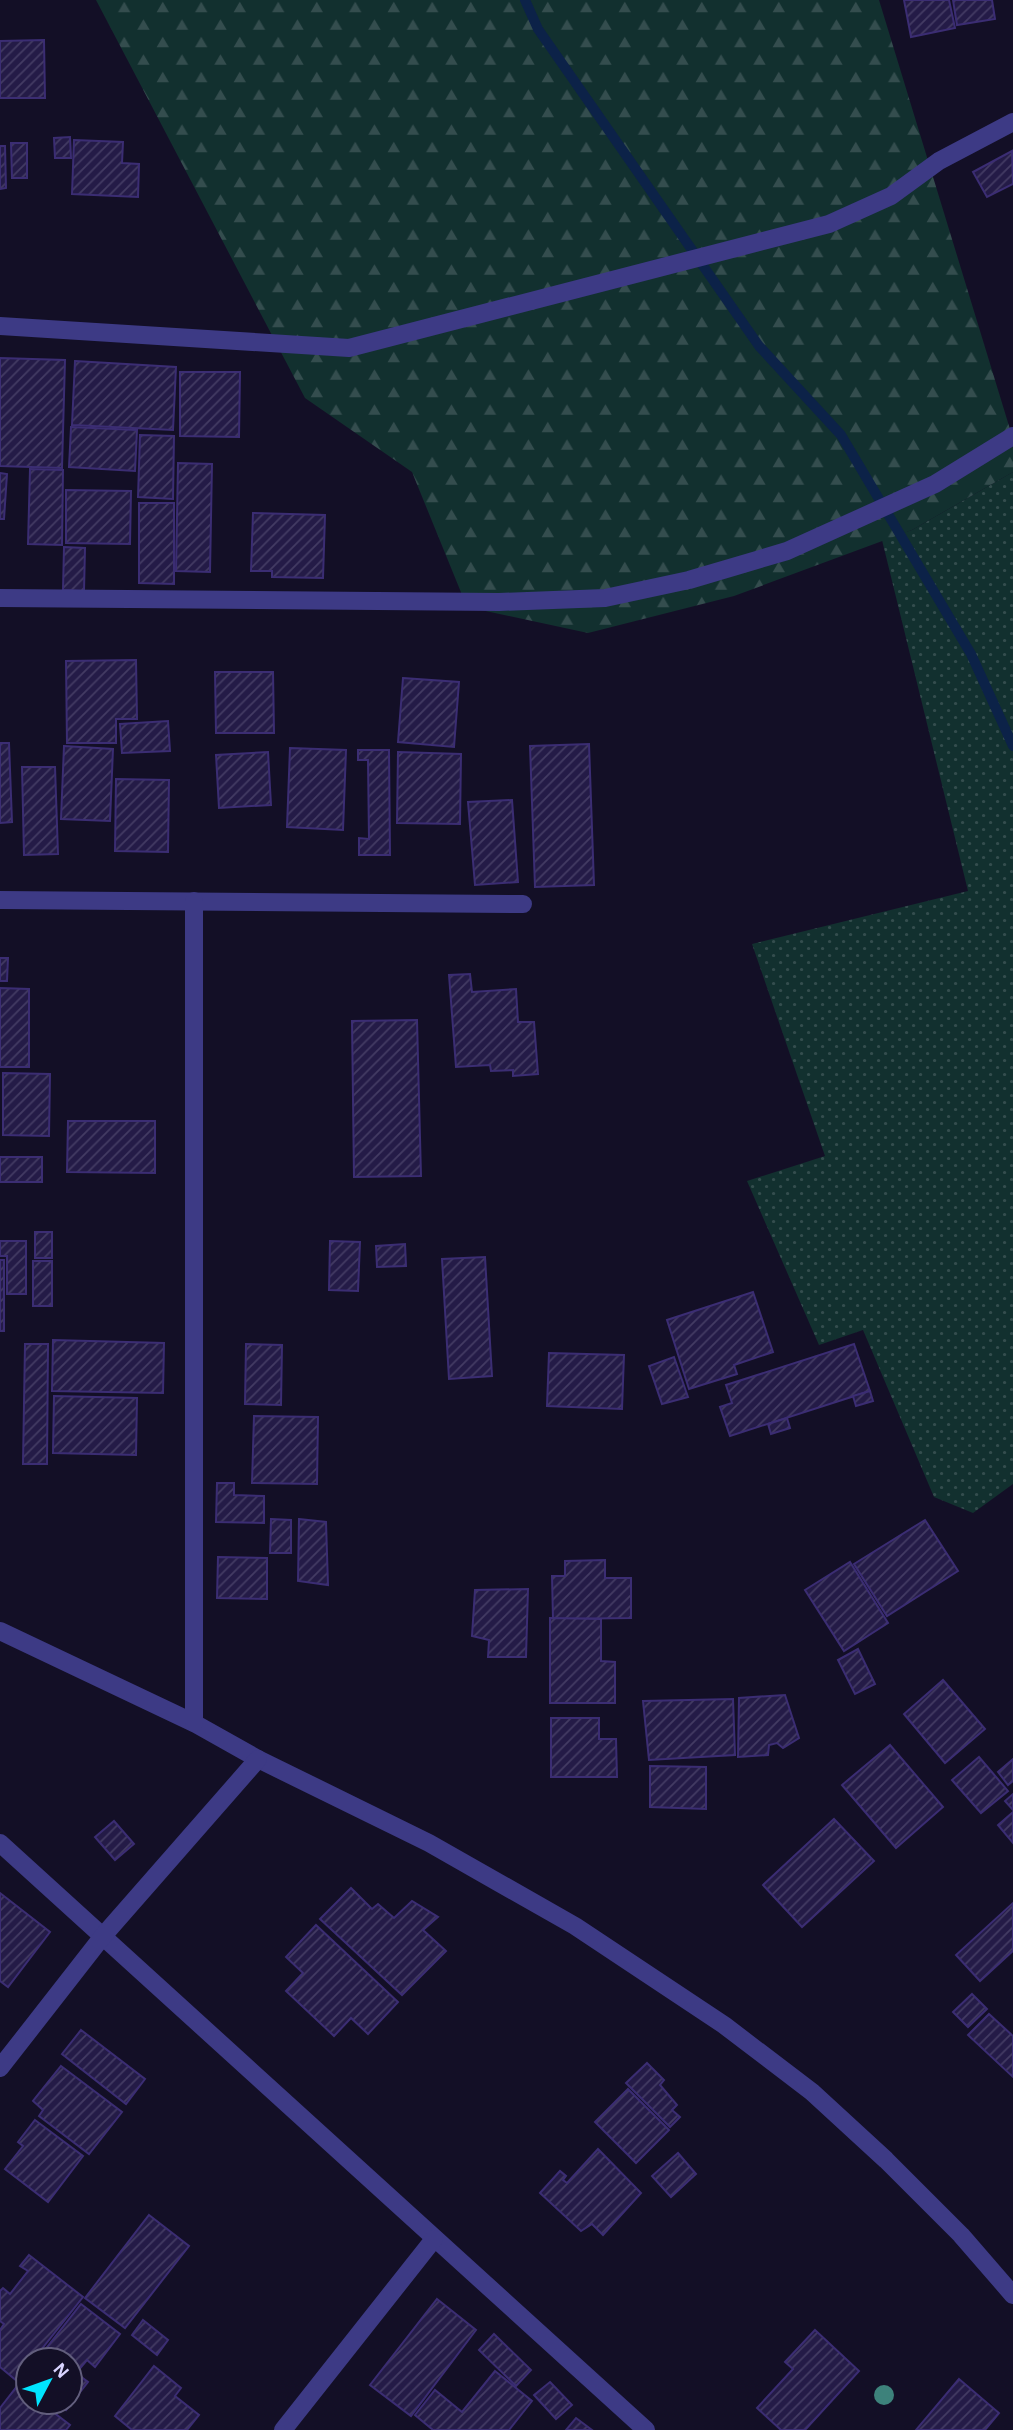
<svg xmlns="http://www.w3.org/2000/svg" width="1013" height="2430" font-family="'Alegreya Sans',sans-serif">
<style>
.grass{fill:url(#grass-dots)}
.forest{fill:url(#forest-firs)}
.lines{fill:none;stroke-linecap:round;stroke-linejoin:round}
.stream{stroke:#0c2248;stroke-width:10}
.building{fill:url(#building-hatch);stroke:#3b2d73;stroke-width:2}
.minor{stroke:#3d3a85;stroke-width:18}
.tree{fill:#3d827b}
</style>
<defs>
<pattern id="grass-dots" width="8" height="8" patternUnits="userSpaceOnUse" patternTransform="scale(1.75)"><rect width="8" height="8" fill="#12302f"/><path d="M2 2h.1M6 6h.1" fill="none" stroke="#344d4e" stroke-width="1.8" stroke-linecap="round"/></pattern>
<pattern id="forest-firs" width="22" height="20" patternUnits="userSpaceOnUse" patternTransform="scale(1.75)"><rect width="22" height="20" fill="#12302f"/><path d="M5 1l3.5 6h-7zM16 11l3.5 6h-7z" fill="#344d4e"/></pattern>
<pattern id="building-hatch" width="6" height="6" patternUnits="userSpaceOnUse" patternTransform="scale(1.75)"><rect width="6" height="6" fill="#241b47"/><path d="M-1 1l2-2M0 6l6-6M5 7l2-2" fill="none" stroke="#433b63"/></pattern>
</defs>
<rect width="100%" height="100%" fill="#130f26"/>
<path class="grass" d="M1013 472V1484L973 1513 934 1497 863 1330 819 1345 747 1181 825 1156 752 944 968 891 882 540 912 530Z"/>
<path class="forest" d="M96 0H879L1013 439V472L912 530 734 596 588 633 467 607 412 472 305 398Z"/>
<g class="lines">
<path class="stream" d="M525 0 538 29 759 346 841 435 971 654 1013 746"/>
</g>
<g class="building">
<path d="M904 0H949L955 28 911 37Z"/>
<path d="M953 0H992L995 19 957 25Z"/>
<path d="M44 40 45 98H0V41Z"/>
<path d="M70 137 71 158H55L54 138Z"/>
<path d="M74 140 123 142 122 163 139 164 138 197 72 194Z"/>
<path d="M11 143H27V178H12Z"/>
<path d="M0 146H5L6 188 0 189Z"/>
<path d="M1012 151 1013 184 987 197 973 172Z"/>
<path d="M0 358 65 360 62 468 0 466Z"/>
<path d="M75 361 176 367 173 430 72 425Z"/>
<path d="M180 372H240L239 437 180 436Z"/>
<path d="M71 427 137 430 135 471 69 467Z"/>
<path d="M140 435 174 436 173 499 138 497Z"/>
<path d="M178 463 212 464 210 572 176 571Z"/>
<path d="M30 469 63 470 62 545 28 544Z"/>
<path d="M0 473 7 474 4 519H0Z"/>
<path d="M66 490 131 491 130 544 66 543Z"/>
<path d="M139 503H174V584L139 583Z"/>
<path d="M253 513 325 515 323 578 272 577V571H251Z"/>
<path d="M64 547 85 548 84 591 63 590Z"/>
<path d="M136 660 137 719H116V743H67L66 661Z"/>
<path d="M215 672H273L274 733H216Z"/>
<path d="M403 678 459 682 454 747 398 742Z"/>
<path d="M168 721 170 751 122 753 120 724Z"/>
<path d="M0 743H9L12 822 0 823Z"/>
<path d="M589 744 594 885 535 887 530 746Z"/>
<path d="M64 746 113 749 110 821 61 819Z"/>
<path d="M290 748 346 750 343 830 287 827Z"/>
<path d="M358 750H389L390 855H359V838L369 839 368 760H358Z"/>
<path d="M268 752 271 805 219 808 216 755Z"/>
<path d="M398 752 461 754 460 824 397 823Z"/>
<path d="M22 767H55L58 854 24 855Z"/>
<path d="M116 779 169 780 168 852 115 851Z"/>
<path d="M512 800 518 882 475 885 468 802Z"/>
<path d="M0 958H8L7 981H0Z"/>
<path d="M470 974 472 992 516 989 518 1022H534L538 1074 513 1076V1070L491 1071 490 1065 456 1067 449 975Z"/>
<path d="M0 988 29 989V1067H0Z"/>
<path d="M417 1020 421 1176 354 1177 352 1021Z"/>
<path d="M3 1073 50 1074 49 1136 3 1135Z"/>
<path d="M68 1121H155V1173L67 1172Z"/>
<rect x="0" y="1157" width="42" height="25"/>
<rect x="35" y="1232" width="17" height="26"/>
<path d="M0 1241H26V1294H7V1256H0Z"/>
<path d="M330 1241 360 1242 358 1291 329 1290Z"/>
<path d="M405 1244 406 1266 377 1267 376 1246Z"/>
<path d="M485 1257 492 1376 449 1379 442 1259Z"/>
<rect x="0" y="1260" width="4" height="71"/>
<rect x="33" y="1261" width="19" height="45"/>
<path d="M753 1292 773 1352 734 1365 737 1374 689 1389 667 1320Z"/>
<path d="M53 1340 164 1343 163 1393 52 1391Z"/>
<path d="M25 1344H48L47 1464H23Z"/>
<path d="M246 1344 282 1345 281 1405 245 1404Z"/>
<path d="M854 1344 870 1391 730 1436 720 1407 732 1403 726 1385Z"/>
<path d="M549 1353 624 1355 622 1409 547 1406Z"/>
<path d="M674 1357 688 1397 662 1404 649 1366Z"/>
<path d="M870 1391 873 1401 856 1406 853 1396Z"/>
<path d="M54 1396 137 1398 136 1455 53 1453Z"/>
<path d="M254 1416 318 1417 317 1484 252 1483Z"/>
<path d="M787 1418 790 1428 771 1434 768 1424Z"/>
<path d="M217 1483H234V1495L264 1496V1523L216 1522Z"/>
<path d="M271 1519 291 1520V1553H270Z"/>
<path d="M299 1519 326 1522 328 1585 298 1581Z"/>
<path d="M925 1520 958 1571 887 1616 854 1564Z"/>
<path d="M218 1557 267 1558V1599L217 1598Z"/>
<path d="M605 1560V1578H631V1618L553 1619 552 1576H565V1561Z"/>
<path d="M850 1562 888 1623 844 1651 805 1590Z"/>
<path d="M528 1589 526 1657H488L489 1640 472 1636 475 1590Z"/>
<path d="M550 1618 601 1619V1661L615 1662V1703H550Z"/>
<path d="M858 1649 875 1684 855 1694 838 1660Z"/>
<path d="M943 1680 985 1729 945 1763 904 1714Z"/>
<path d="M785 1695 799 1738 783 1748 777 1743 769 1745 768 1755 738 1757 739 1698Z"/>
<path d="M733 1699 735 1755 649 1760 643 1701Z"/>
<path d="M551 1718H599V1739H616L617 1777H551Z"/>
<path d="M890 1745 943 1807 896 1848 842 1785Z"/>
<path d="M979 1757 1008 1791 981 1813 952 1780Z"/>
<path d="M1013 1759V1781L1008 1785 998 1772Z"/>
<path d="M650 1766 706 1767V1809L650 1807Z"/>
<path d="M1013 1794V1810L1005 1801Z"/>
<path d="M1013 1812V1843L998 1825Z"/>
<path d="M834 1819 874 1861 802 1927 763 1885Z"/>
<path d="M114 1821 134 1844 115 1860 95 1837Z"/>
<path d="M351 1888 372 1909 378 1904 394 1918 412 1901 438 1917 423 1930 446 1951 402 1995 320 1919Z"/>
<path d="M0 1893 50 1932 8 1987 0 1981Z"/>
<path d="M1013 1903V1951L980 1981 956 1955Z"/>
<path d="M316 1925 398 2002 368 2034 351 2018 334 2036 286 1991 303 1973 286 1957Z"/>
<path d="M972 1994 987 2009 968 2027 953 2012Z"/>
<path d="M989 2014 1013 2036V2077L968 2035Z"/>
<path d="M81 2030 145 2079 126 2104 62 2054Z"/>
<path d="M647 2063 664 2080 660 2085 677 2105 672 2110 680 2117 670 2127 626 2083Z"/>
<path d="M61 2066 122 2112 89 2154 39 2116 43 2110 33 2101Z"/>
<path d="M628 2089 669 2130 636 2163 595 2122Z"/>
<path d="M35 2120 83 2156 48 2202 5 2169 23 2146 18 2142Z"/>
<path d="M598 2149 641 2193 603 2235 592 2224 581 2231 540 2193 560 2171 566 2176 563 2180 567 2183Z"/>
<path d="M678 2153 696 2174 671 2197 652 2176Z"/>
<path d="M149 2215 189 2246 125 2328 85 2298Z"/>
<path d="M29 2255 83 2297 33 2360H28V2367L17 2381 0 2367V2330L4 2324 0 2321V2291L3 2288 10 2294 28 2271 20 2266Z"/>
<path d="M437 2299 476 2330 411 2416 370 2385Z"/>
<path d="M81 2304 120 2334 95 2367 87 2360 76 2373 88 2382 66 2410 56 2402H70V2360H37Z"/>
<path d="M143 2320 168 2340 157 2355 132 2335Z"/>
<path d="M815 2330 859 2371 805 2430H781L757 2408 793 2369 785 2362Z"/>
<path d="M494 2334 531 2370 516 2386 479 2350Z"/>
<path d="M154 2366 181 2388 175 2396 199 2415 187 2430H132L115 2416Z"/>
<path d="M495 2371 532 2401 509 2430H433L415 2415 435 2390 462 2412Z"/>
<path d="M959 2379 999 2413 985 2430H916Z"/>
<path d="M550 2382 572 2405 556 2419 534 2395Z"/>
<path d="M18 2385 28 2393V2402H40L70 2425 66 2430H0V2408Z"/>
<path d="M576 2418 592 2430H566Z"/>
</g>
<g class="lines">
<g class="minor">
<path d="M0 326 349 348 829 224 891 196 939 161 1013 122"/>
<path d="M0 598 499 602 605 598 689 580 787 551 935 484 1013 436"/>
<path d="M0 900 523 904"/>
<path d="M0 1631 194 1723 258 1759 429 1843 575 1926 724 2025 812 2092 886 2160 961 2235 1013 2295"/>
<path d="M194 1723V901"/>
<path d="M0 1843 646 2430"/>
<path d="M0 2068 103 1936 258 1759"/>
<path d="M283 2430 434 2239"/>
</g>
</g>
<circle class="tree" cx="884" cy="2395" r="10"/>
<g transform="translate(49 2381) rotate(49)"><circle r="33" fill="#130f26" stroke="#625e7d" stroke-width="2"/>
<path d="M0-5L12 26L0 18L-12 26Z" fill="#00e5ff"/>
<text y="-10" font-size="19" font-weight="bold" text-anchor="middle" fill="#d9d4ff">N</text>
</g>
</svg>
